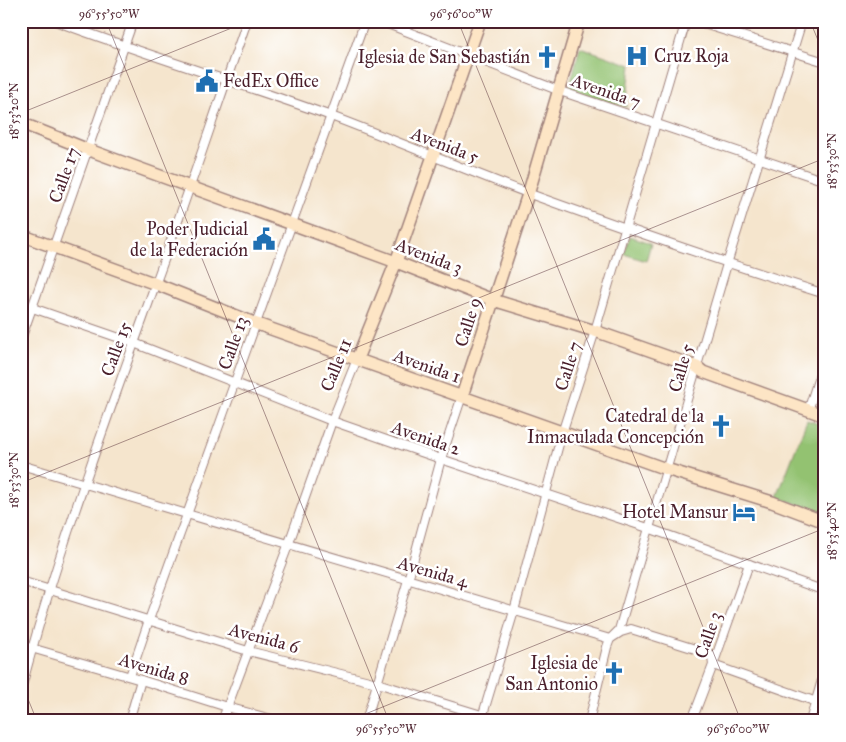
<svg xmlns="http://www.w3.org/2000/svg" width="846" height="742" font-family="'IM FELL Great Primer',serif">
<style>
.green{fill:#93c271;stroke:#6e704e}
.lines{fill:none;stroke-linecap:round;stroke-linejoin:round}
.minor-casing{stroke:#a0827c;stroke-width:10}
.secondary-casing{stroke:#a0827c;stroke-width:14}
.minor{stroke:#fff;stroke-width:8}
.secondary{stroke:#fde5c5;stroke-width:11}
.ticks{fill:none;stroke:#4a1f2b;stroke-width:1;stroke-opacity:0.45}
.labels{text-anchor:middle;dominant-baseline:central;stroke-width:5;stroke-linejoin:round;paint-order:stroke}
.poi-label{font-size:18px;fill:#4a1f2b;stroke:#fff;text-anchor:end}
.street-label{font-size:18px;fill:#4a1f2b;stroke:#fff}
.neatline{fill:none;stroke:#4a1f2b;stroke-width:2}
.ticks-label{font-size:12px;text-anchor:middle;fill:#4a1f2b}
</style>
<rect width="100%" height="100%" fill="#fff"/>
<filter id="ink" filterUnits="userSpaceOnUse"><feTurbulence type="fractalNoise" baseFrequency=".02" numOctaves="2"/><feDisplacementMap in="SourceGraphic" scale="10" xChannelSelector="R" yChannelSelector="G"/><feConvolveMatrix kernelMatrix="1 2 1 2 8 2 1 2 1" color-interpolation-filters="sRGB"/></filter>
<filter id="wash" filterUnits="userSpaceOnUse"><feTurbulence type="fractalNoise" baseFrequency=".0096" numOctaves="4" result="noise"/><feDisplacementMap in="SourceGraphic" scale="20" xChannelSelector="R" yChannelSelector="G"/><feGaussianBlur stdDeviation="1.12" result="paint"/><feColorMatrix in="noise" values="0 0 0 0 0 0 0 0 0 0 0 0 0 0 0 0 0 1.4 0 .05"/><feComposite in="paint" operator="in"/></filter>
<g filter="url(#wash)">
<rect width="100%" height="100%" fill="#f5e5cd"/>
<g class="green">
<path d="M580 47 631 65 626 107 569 89Z"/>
<path d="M630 236 651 243 646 261 624 254Z"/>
<path d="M807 420 825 426V514L777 497Z"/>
</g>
</g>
<g filter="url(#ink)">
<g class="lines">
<defs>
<g id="minor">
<path d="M55 21C146 55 239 83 331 116 397 141 463 169 530 194 627 229 725 263 825 294"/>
<path d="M380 21 560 91 825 181"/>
<path d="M694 21 825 62"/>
<path d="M21 26 23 21"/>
<path d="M21 304 134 343 332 421 441 459 648 528 825 591"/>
<path d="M21 339 133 21"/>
<path d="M808 411 825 358"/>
<path d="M21 465 610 639 621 632 631 629 708 653 712 657 713 665 825 705"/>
<path d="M21 581 248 651 377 683 501 721"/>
<path d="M21 645 141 680 227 707 279 721"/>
<path d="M130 676 149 620 365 21"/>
<path d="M21 690C57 552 107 419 155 285 187 198 216 109 247 21"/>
<path d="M694 715 713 665 749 564"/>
<path d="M129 721 141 680"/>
<path d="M222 721 289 543 332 421 357 359"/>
<path d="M366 721 408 580 441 459 462 396"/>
<path d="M481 721 514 611 562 433 595 331 686 21"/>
<path d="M589 721 607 647 610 639 619 630 727 264 802 21"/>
<path d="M810 721 825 670"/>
</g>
<g id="secondary">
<path d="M21 123 89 150 396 262 493 300 595 331 697 367 703 372 825 416"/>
<path d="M21 235 156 284 257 324 666 469 772 502 825 522"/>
<path d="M357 359 396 262 480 21"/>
<path d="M462 396 530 188 579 21"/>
</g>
</defs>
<use href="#minor" class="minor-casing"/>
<use href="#secondary" class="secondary-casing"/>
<use href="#minor" class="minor"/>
<use href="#secondary" class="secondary"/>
</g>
</g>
<path class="ticks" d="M106 21 389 721M458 21 741 721M810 21 825 57M21 113 249 21M21 483 825 158M21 682 37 721M348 721 825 528"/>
<defs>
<symbol id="hospital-bare" viewBox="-9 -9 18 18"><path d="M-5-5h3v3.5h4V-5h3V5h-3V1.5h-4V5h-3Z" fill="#1f6fb2" stroke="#fff" stroke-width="2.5" paint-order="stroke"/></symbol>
<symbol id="church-bare" viewBox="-9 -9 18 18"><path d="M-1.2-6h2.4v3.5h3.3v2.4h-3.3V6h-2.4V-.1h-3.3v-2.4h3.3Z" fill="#1f6fb2" stroke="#fff" stroke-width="2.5" paint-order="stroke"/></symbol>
<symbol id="civic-bare" viewBox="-9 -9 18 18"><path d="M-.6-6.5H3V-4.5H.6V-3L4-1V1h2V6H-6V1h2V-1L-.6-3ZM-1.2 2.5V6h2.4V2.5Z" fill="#1f6fb2" stroke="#fff" stroke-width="2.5" paint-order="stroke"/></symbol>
<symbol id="hotel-bare" viewBox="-9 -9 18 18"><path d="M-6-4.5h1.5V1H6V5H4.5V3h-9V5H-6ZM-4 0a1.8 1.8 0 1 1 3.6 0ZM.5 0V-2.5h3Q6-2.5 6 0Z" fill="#1f6fb2" stroke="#fff" stroke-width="2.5" paint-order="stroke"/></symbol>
</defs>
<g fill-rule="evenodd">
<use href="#hospital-bare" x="621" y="40" width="32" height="32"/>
<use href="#church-bare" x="531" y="41" width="32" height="32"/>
<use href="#civic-bare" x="191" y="65" width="32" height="32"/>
<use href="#civic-bare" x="248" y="223" width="32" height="32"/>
<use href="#church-bare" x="705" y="410" width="32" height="32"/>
<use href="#hotel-bare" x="728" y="496" width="32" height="32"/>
<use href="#church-bare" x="598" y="657" width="32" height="32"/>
</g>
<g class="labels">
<g class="poi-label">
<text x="654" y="56" text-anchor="start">Cruz Roja</text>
<text x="530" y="57">Iglesia de San Sebastián</text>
<text x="223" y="81" text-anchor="start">FedEx Office</text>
<text x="248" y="229">Poder Judicial<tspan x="248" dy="21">de la Federación</tspan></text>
<text x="704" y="416">Catedral de la<tspan x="704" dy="21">Inmaculada Concepción</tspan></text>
<text x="728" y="512">Hotel Mansur</text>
<text x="598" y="663">Iglesia de<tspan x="598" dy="21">San Antonio</tspan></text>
</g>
<g class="street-label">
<text transform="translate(606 91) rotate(19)">Avenida 7</text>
<text transform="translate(445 145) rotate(21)">Avenida 5</text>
<text transform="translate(64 175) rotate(-70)">Calle 17</text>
<text transform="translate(429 256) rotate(21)">Avenida 3</text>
<text transform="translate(468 322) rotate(-72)">Calle 9</text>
<text transform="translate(233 343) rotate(-70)">Calle 13</text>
<text transform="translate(116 349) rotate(-70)">Calle 15</text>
<text transform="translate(336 365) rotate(-68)">Calle 11</text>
<text transform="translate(427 366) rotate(19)">Avenida 1</text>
<text transform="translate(568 366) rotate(-72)">Calle 7</text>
<text transform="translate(681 368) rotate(-74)">Calle 5</text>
<text transform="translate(426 438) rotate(19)">Avenida 2</text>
<text transform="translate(433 572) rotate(16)">Avenida 4</text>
<text transform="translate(708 635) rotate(-71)">Calle 3</text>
<text transform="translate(264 638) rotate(15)">Avenida 6</text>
<text transform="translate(154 669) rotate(17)">Avenida 8</text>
</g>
</g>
<rect width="846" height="742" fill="none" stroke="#fff" stroke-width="55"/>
<rect x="28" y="28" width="790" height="686" class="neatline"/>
<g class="ticks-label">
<text x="109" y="18">96°55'50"W</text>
<text x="461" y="18">96°56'00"W</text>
<text transform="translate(14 111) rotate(-90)" y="4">18°53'20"N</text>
<text transform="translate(832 161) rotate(-90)" y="4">18°53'30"N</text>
<text transform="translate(14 480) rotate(-90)" y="4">18°53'30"N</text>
<text transform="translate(832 531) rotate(-90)" y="4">18°53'40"N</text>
<text x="386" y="733">96°55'50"W</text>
<text x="738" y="733">96°56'00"W</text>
</g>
</svg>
